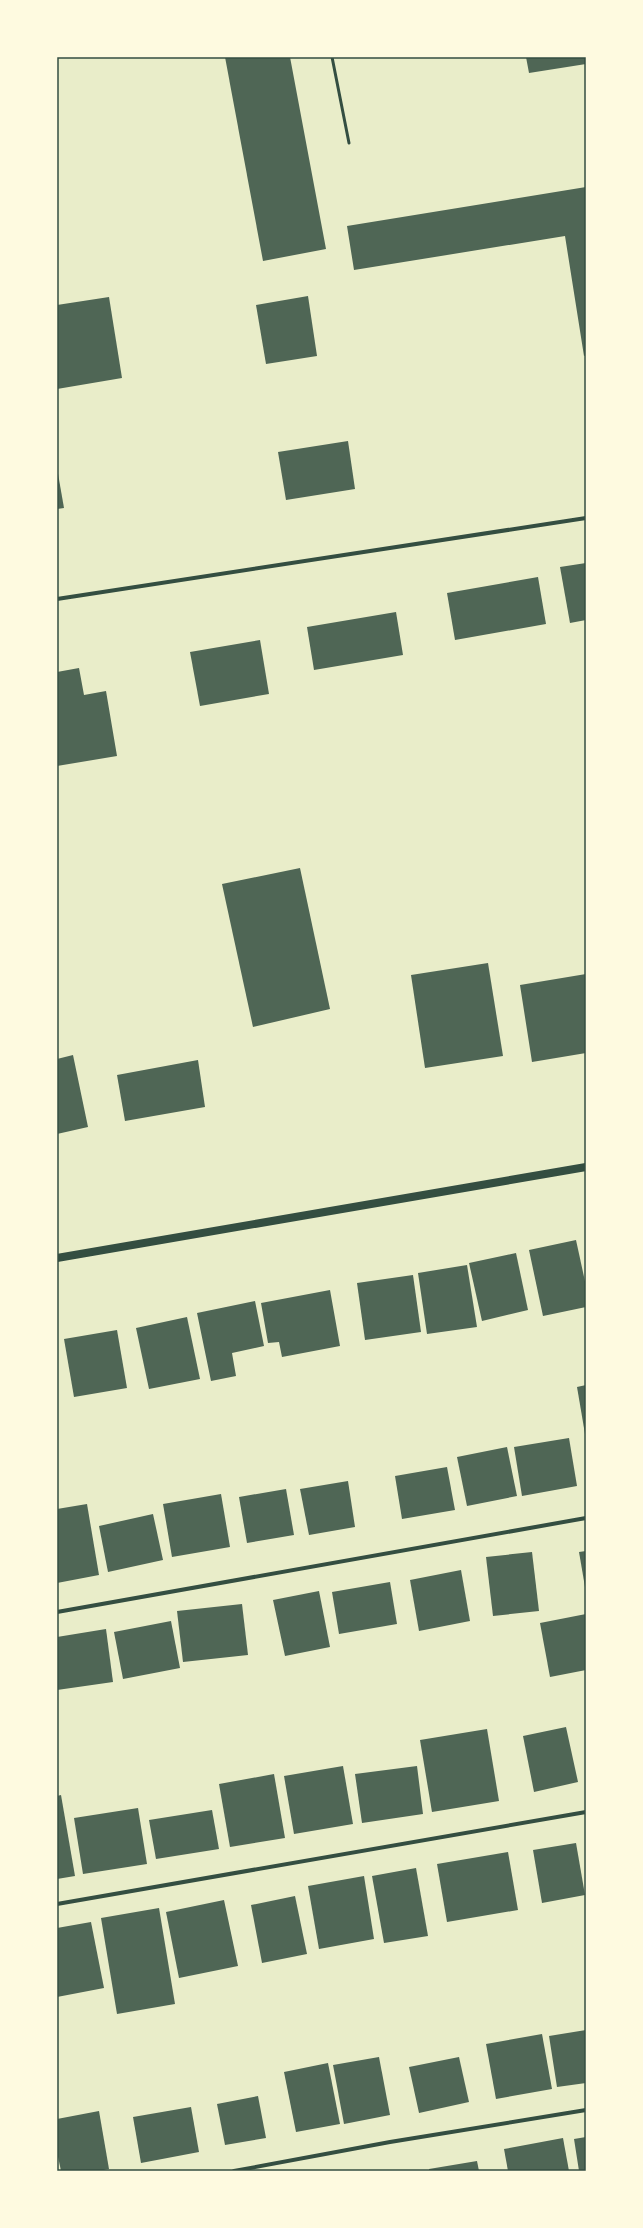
<svg xmlns="http://www.w3.org/2000/svg" width="643" height="2228" font-family="'PT Sans Narrow',sans-serif">
<style>
.building{fill:#4f6655}
.lines{fill:none;stroke-linecap:round;stroke-linejoin:round}
.service{stroke:#344e41;stroke-width:3}
.minor{stroke:#344e41;stroke-width:4}
.secondary{stroke:#344e41;stroke-width:8}
.neatline{fill:none;stroke:#344e41;stroke-width:1.5}
</style>
<rect width="100%" height="100%" fill="#e9edc9"/>
<g class="building">
<path d="M225 57H290L326 249 263 261Z"/>
<path d="M526 57H586V64L529 73Z"/>
<path d="M586 187V355L584 356 565 236 354 270 347 226Z"/>
<path d="M308 296 317 356 266 364 256 305Z"/>
<path d="M109 297 122 378 57 389V305Z"/>
<path d="M348 441 355 489 286 500 278 452Z"/>
<path d="M57 468 64 508 57 509Z"/>
<path d="M586 563V620L570 623 560 567Z"/>
<path d="M538 577 546 624 455 640 447 593Z"/>
<path d="M396 612 403 655 314 670 307 627Z"/>
<path d="M260 640 269 694 200 706 190 652Z"/>
<path d="M79 668 84 695 106 691 117 756 57 766V672Z"/>
<path d="M300 868 330 1009 253 1027 222 884Z"/>
<path d="M488 963 503 1056 425 1068 411 975Z"/>
<path d="M586 974V1053L532 1062 520 985Z"/>
<path d="M73 1055 88 1127 57 1134V1059Z"/>
<path d="M198 1060 205 1107 125 1121 117 1075Z"/>
<path d="M576 1240 586 1286V1307L543 1316 529 1250Z"/>
<path d="M516 1253 528 1310 482 1321 469 1263Z"/>
<path d="M467 1265 477 1327 427 1334 418 1273Z"/>
<path d="M413 1275 421 1332 365 1340 357 1283Z"/>
<path d="M330 1290 340 1346 282 1357 279 1342 268 1343 261 1303Z"/>
<path d="M255 1301 264 1346 232 1353 236 1376 211 1381 197 1313Z"/>
<path d="M187 1317 200 1379 149 1389 136 1328Z"/>
<path d="M117 1330 127 1388 74 1397 64 1339Z"/>
<path d="M586 1385V1434H585L577 1387Z"/>
<path d="M569 1438 577 1486 522 1496 514 1447Z"/>
<path d="M507 1447 517 1496 467 1506 457 1457Z"/>
<path d="M447 1467 455 1510 402 1519 395 1476Z"/>
<path d="M348 1481 355 1527 309 1535 300 1489Z"/>
<path d="M286 1489 294 1535 247 1543 239 1497Z"/>
<path d="M221 1494 230 1547 172 1557 163 1504Z"/>
<path d="M87 1504 99 1575 57 1583V1509Z"/>
<path d="M153 1514 163 1560 108 1572 99 1526Z"/>
<path d="M586 1551V1587H585L579 1552Z"/>
<path d="M532 1552 539 1611 493 1616 486 1557Z"/>
<path d="M461 1570 470 1621 419 1631 410 1580Z"/>
<path d="M390 1582 397 1624 339 1634 332 1592Z"/>
<path d="M319 1591 330 1647 285 1656 273 1600Z"/>
<path d="M242 1604 248 1655 183 1662 177 1611Z"/>
<path d="M586 1614V1670L550 1677 540 1623Z"/>
<path d="M171 1621 180 1668 123 1679 114 1632Z"/>
<path d="M106 1629 113 1682 57 1690V1637Z"/>
<path d="M566 1727 578 1782 534 1792 523 1736Z"/>
<path d="M487 1729 499 1801 432 1812 420 1740Z"/>
<path d="M343 1766 353 1824 294 1834 284 1776Z"/>
<path d="M417 1766 423 1814 362 1823 355 1774Z"/>
<path d="M274 1774 285 1838 230 1847 219 1784Z"/>
<path d="M61 1795 75 1876 57 1879V1796Z"/>
<path d="M138 1808 147 1864 83 1874 74 1818Z"/>
<path d="M212 1810 219 1849 156 1859 149 1820Z"/>
<path d="M576 1843 585 1895 542 1903 533 1850Z"/>
<path d="M508 1852 518 1910 447 1922 437 1864Z"/>
<path d="M416 1868 428 1936 384 1943 372 1876Z"/>
<path d="M364 1876 374 1939 319 1949 308 1886Z"/>
<path d="M295 1896 307 1954 262 1963 251 1905Z"/>
<path d="M224 1900 238 1966 179 1978 166 1912Z"/>
<path d="M159 1908 175 2004 117 2014 101 1918Z"/>
<path d="M91 1922 104 1988 57 1997V1928Z"/>
<path d="M586 2030V2083L557 2087 549 2036Z"/>
<path d="M542 2034 552 2089 496 2099 486 2044Z"/>
<path d="M379 2057 390 2115 344 2124 333 2065Z"/>
<path d="M459 2057 469 2102 419 2113 409 2067Z"/>
<path d="M328 2063 340 2124 296 2132 284 2072Z"/>
<path d="M258 2096 266 2138 225 2145 217 2104Z"/>
<path d="M191 2107 199 2152 141 2163 133 2117Z"/>
<path d="M99 2111 109 2169 98 2171H61L57 2152V2119Z"/>
<path d="M586 2137V2171H579L574 2139Z"/>
<path d="M563 2138 569 2171H508L504 2149Z"/>
<path d="M477 2161 479 2171H429V2169Z"/>
</g>
<g class="lines">
<path class="service" d="M332 57 349 143"/>
<g class="minor">
<path d="M57 599 586 518"/>
<path d="M57 1612 586 1518"/>
<path d="M57 1904 586 1812"/>
<path d="M234 2171 390 2142 586 2110"/>
</g>
<path class="secondary" d="M57 1258 586 1167"/>
</g>
<rect width="643" height="2228" fill="none" stroke="#fefae0" stroke-width="116"/>
<rect x="58" y="58" width="527" height="2112" class="neatline"/>
</svg>
